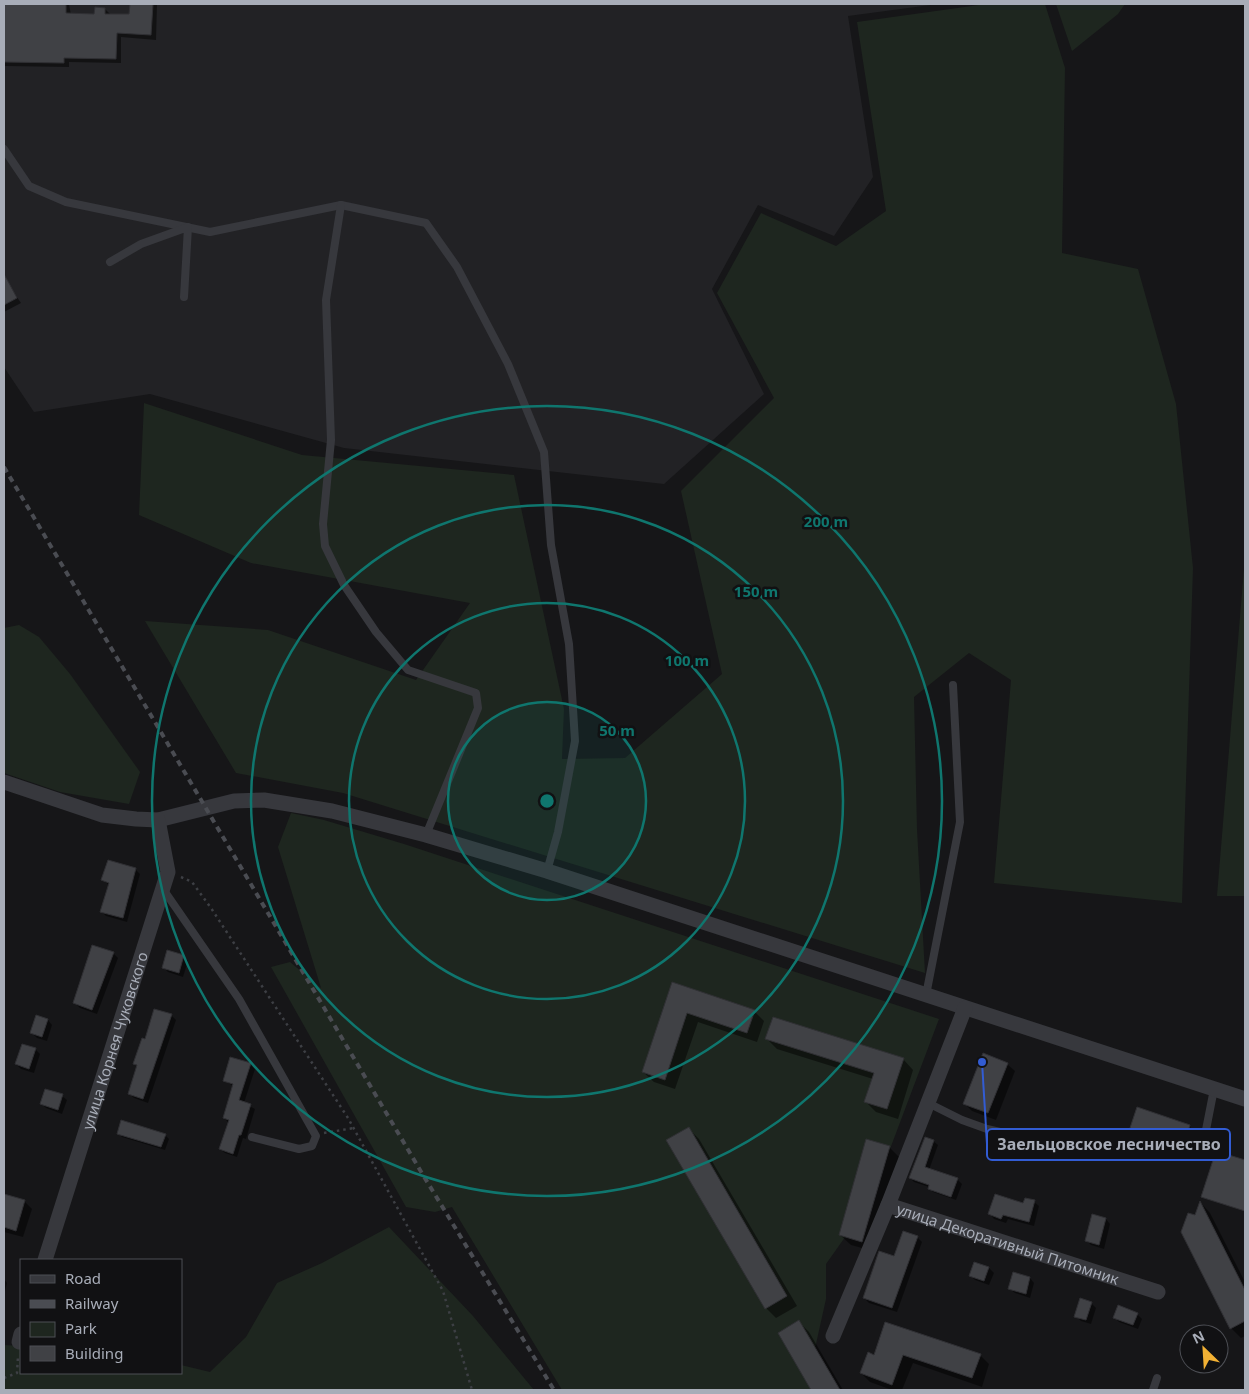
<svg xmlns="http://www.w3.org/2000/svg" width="1249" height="1394" font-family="'Noto Sans',sans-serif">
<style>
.built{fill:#222225}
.green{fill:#1e261f}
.shadow{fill:#0007}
.building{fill:#404145;stroke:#303034}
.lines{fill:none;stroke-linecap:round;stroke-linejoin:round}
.path{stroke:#3d3f44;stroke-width:2.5;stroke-dasharray:2.5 4;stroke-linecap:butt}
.service{stroke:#37383d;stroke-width:8}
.minor{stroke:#37383d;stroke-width:15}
.rail{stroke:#4a4c52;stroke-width:4;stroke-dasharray:6 5;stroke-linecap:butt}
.ring{fill:none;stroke:#0f766e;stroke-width:2.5}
.labels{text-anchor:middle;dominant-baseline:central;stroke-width:5;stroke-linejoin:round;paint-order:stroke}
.street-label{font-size:15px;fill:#a8adb8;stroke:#111113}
.centre{fill:#0f766e;stroke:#111113;stroke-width:2.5}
.ring-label{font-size:15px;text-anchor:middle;font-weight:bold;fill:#0f766e;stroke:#111113;stroke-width:5;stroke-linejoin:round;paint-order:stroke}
.leader{fill:none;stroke:#325cd3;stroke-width:2}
.callout-dot{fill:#325cd3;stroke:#111113;stroke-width:2}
.callout{fill:#111113;stroke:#325cd3;stroke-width:2}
.callout-label{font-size:16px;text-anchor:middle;font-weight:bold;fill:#a8adb8}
</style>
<rect width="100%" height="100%" fill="#161618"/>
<path class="built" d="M4 4H938L848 16 873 177 834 236 758 205 712 289 764 394 664 484 344 448 150 394 34 412 4 367Z"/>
<g class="green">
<path d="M986 4H1045L1065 68 1062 253 1138 269 1176 404 1193 568 1182 903 994 883 1011 680 969 653 914 697 917 829 925 973 343 793 236 773 145 621 268 630 416 680 470 603 251 563 139 515 144 403 302 455 514 475 564 709 562 759 625 758 722 674 681 491 774 398 717 293 761 213 836 246 886 211 857 22Z"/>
<path d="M1056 4H1125L1118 14 1072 51Z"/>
<path d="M1245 556V896H1217Z"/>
<path d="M19 625 39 637 70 674 140 772 129 804 60 792 4 773V628Z"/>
<path d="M291 813 324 820 404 844 939 1019 870 1202 826 1264V1299L810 1371 831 1390H562L452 1207 435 1212 406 1207 271 967 290 962 321 988 278 847Z"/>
<path d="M389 1227 473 1316 534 1390H4V1345L21 1346V1373H181V1365L210 1372 246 1337 277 1283 322 1263Z"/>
</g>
<g class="shadow">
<path d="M4 4H69L71 15H96L105 9 110 14 130 16 131 4H157L156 40 121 37V63L69 62V67L4 66Z"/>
<path d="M8 284 21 303 4 312V286Z"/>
<path d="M135 869 140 874 127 922 106 916 101 911 109 885 103 880Z"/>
<path d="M113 953 118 958 97 1014 80 1008 75 1003Z"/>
<path d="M184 956 188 961 183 977 168 972 163 967Z"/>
<path d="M673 984 754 1011 764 1021 757 1042 698 1022 675 1089 654 1082 643 1072Z"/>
<path d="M171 1015 176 1020 148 1103 134 1098 129 1093 138 1067 135 1064 146 1040Z"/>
<path d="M48 1020 52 1025 47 1041 37 1038 32 1033Z"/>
<path d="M767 1039 903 1059 913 1070 898 1119 876 1112 866 1102 873 1079 777 1049Z"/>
<path d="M35 1049 40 1054 34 1073 21 1069 16 1064Z"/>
<path d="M250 1064 255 1069 244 1103 255 1109 246 1139 243 1138 237 1157 225 1153 220 1149 229 1123 224 1118 233 1086 224 1080Z"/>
<path d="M1007 1064 1015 1071 996 1120 972 1111 965 1104Z"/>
<path d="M62 1096 67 1100 62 1114 46 1108 42 1104Z"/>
<path d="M1189 1126 1197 1134 1190 1153 1139 1135 1132 1127Z"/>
<path d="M688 1128 699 1139 797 1306 776 1318 766 1308Z"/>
<path d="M118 1133 165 1135 169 1139 165 1150 122 1137Z"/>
<path d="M933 1141 938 1145 929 1170 957 1179 962 1184 956 1200 933 1192 929 1187 914 1182 910 1178Z"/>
<path d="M889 1147 899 1157 873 1251 851 1245 840 1235Z"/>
<path d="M1217 1152 1245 1161V1211L1205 1198Z"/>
<path d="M4 1195 24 1201 32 1209 23 1237 4 1232Z"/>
<path d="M1034 1202 1039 1206 1034 1226 1008 1219 1006 1223 994 1219 990 1214Z"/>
<path d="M1201 1203 1210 1213 1245 1282V1336L1241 1338 1231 1328Z"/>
<path d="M1093 1216 1106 1219 1110 1224 1104 1249 1091 1245 1086 1240Z"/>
<path d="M917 1237 922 1242 897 1312 869 1303 864 1298 895 1258Z"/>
<path d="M975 1263 989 1268 994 1273 989 1285 975 1280 970 1275Z"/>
<path d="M1030 1278 1034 1283 1030 1298 1015 1293 1010 1289Z"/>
<path d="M4 1279 7 1283 4 1295Z"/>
<path d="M1091 1303 1096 1308 1091 1324 1081 1321 1076 1316Z"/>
<path d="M1137 1314 1142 1319 1138 1329 1119 1322 1114 1317Z"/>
<path d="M799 1322 809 1332 843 1390H813L780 1333Z"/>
<path d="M886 1323 980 1355 989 1364 982 1387 913 1363 902 1390H892L870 1382 861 1373 875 1356Z"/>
</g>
<g class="building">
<path d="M4 4H66V13L94 14 95 7 105 8V14H129L130 4H153L151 35 117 33 116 59 64 58V63L4 62Z"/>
<path d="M4 274 17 298 4 305Z"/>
<path d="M108 860 136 868 123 918 100 912 109 883 101 880Z"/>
<path d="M92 945 114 952 92 1010 73 1003Z"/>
<path d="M167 950 184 955 179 973 162 968Z"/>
<path d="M672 982 755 1010 747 1033 687 1013 665 1080 642 1072Z"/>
<path d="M154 1009 172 1014 143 1099 128 1094 137 1065 133 1064 142 1038 145 1039Z"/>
<path d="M36 1015 48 1019 42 1037 30 1033Z"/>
<path d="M773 1017 904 1058 887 1109 864 1102 874 1073 765 1039Z"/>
<path d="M22 1044 36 1048 29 1069 15 1064Z"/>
<path d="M983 1053 1008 1063 988 1113 963 1104Z"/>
<path d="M230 1057 251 1063 239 1100 251 1104 241 1135H239L233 1154 219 1149 229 1120 223 1118 233 1084 223 1081Z"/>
<path d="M45 1089 63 1094 58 1110 40 1104Z"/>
<path d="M1137 1107 1190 1125 1183 1146 1130 1128Z"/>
<path d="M121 1120 166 1134 161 1147 117 1134Z"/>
<path d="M689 1127 787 1296 765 1309 666 1140Z"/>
<path d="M925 1137 934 1140 925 1167 958 1178 951 1197 928 1189 929 1185 909 1178Z"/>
<path d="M866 1139 890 1146 862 1242 839 1235Z"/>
<path d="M1216 1151 1245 1160V1211L1201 1197Z"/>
<path d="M4 1194 25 1200 16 1231 4 1227Z"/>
<path d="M995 1194 1023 1203 1025 1198 1035 1200 1029 1222 1003 1215 1001 1219 988 1214Z"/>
<path d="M1200 1201 1245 1290V1321L1230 1329 1181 1232 1188 1213 1195 1215Z"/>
<path d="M1092 1214 1106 1218 1099 1245 1085 1241Z"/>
<path d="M903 1231 918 1236 892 1308 863 1298 879 1251 894 1256Z"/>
<path d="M974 1262 989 1267 984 1281 969 1276Z"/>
<path d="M1013 1272 1030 1277 1026 1294 1008 1289Z"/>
<path d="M1080 1298 1092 1302 1086 1320 1074 1317Z"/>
<path d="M1118 1305 1138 1313 1133 1325 1113 1318Z"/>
<path d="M799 1320 840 1390H811L778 1333Z"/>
<path d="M885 1322 981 1354 972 1378 903 1355 892 1385 860 1373 868 1352 874 1355Z"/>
</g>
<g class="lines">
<g class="path">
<path d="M181 877 192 882 211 908 348 1118 443 1291 472 1390"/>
<path d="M324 1133 354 1128"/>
<path d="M4 1378 17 1373 18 1356"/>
</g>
<g class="service">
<path d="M4 149 29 186 66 202 210 232 341 205 426 223 457 267 508 364 544 452 551 545 569 644 575 741 558 832 547 871"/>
<path d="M341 205 326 300 331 440 323 524 325 546 344 585 376 632 408 670 476 693 478 708 426 835"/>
<path d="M110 262 141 244 188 227 184 297"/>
<path d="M163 889 239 999 316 1136 312 1146 299 1149 252 1137"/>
<path d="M926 995 960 822 953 685"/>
<path d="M928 1103 962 1120 987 1129 1078 1150 1120 1149 1173 1155 1193 1153 1204 1140 1214 1089"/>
<path d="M1153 1390 1157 1378"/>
</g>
<g class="minor">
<path d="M4 782 102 815 136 819 158 820 234 801 264 800 332 811 426 835 547 871 1245 1099"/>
<path id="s1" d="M888 1205 1158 1292"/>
<path id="s2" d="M45 1260 168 872 158 820"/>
<path d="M833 1336 888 1205 965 1008"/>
<path d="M19 1342 21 1334"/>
</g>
<path class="rail" d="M4 467 423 1175 554 1390"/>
</g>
<circle cx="547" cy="801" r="99" fill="#0f766e" fill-opacity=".12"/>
<g class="ring">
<circle cx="547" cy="801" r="99"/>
<circle cx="547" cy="801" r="198"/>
<circle cx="547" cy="801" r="296"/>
<circle cx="547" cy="801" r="395"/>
</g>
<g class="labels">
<g class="street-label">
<text stroke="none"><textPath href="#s2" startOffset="230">улица Корнея Чуковского</textPath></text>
<text stroke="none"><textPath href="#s1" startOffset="126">улица Декоративный Питомник</textPath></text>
</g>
</g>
<circle cx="547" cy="801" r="8" class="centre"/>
<g class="ring-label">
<text x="826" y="527">200 m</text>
<text x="756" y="597">150 m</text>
<text x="687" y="666">100 m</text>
<text x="617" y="736">50 m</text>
</g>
<path class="leader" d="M982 1062L987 1144"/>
<circle class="callout-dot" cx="982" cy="1062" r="5"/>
<rect class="callout" x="987" y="1129" width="243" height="31" rx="5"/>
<g class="callout-label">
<text x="1109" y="1150">Заельцовское лесничество</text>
</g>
<rect width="1249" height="1394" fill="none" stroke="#a8adb8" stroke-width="10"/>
<rect x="20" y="1259" width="162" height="115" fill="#111113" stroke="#4d4f55"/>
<rect x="30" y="1275" width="25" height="8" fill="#37383d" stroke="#4d4f55"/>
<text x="65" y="1284" font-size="15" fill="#a8adb8">Road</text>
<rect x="30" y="1300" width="25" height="8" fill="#4a4c52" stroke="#4d4f55"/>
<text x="65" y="1309" font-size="15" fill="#a8adb8">Railway</text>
<rect x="30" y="1322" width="25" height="15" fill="#1e261f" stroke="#4d4f55"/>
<text x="65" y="1334" font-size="15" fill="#a8adb8">Park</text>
<rect x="30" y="1346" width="25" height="15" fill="#404145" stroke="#4d4f55"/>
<text x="65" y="1359" font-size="15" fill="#a8adb8">Building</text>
<g transform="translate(1204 1349) rotate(335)"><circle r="24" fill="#111113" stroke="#4d4f55"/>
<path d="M0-4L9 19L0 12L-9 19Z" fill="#f2b134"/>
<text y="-8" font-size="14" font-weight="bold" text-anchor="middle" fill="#a8adb8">N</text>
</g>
</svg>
